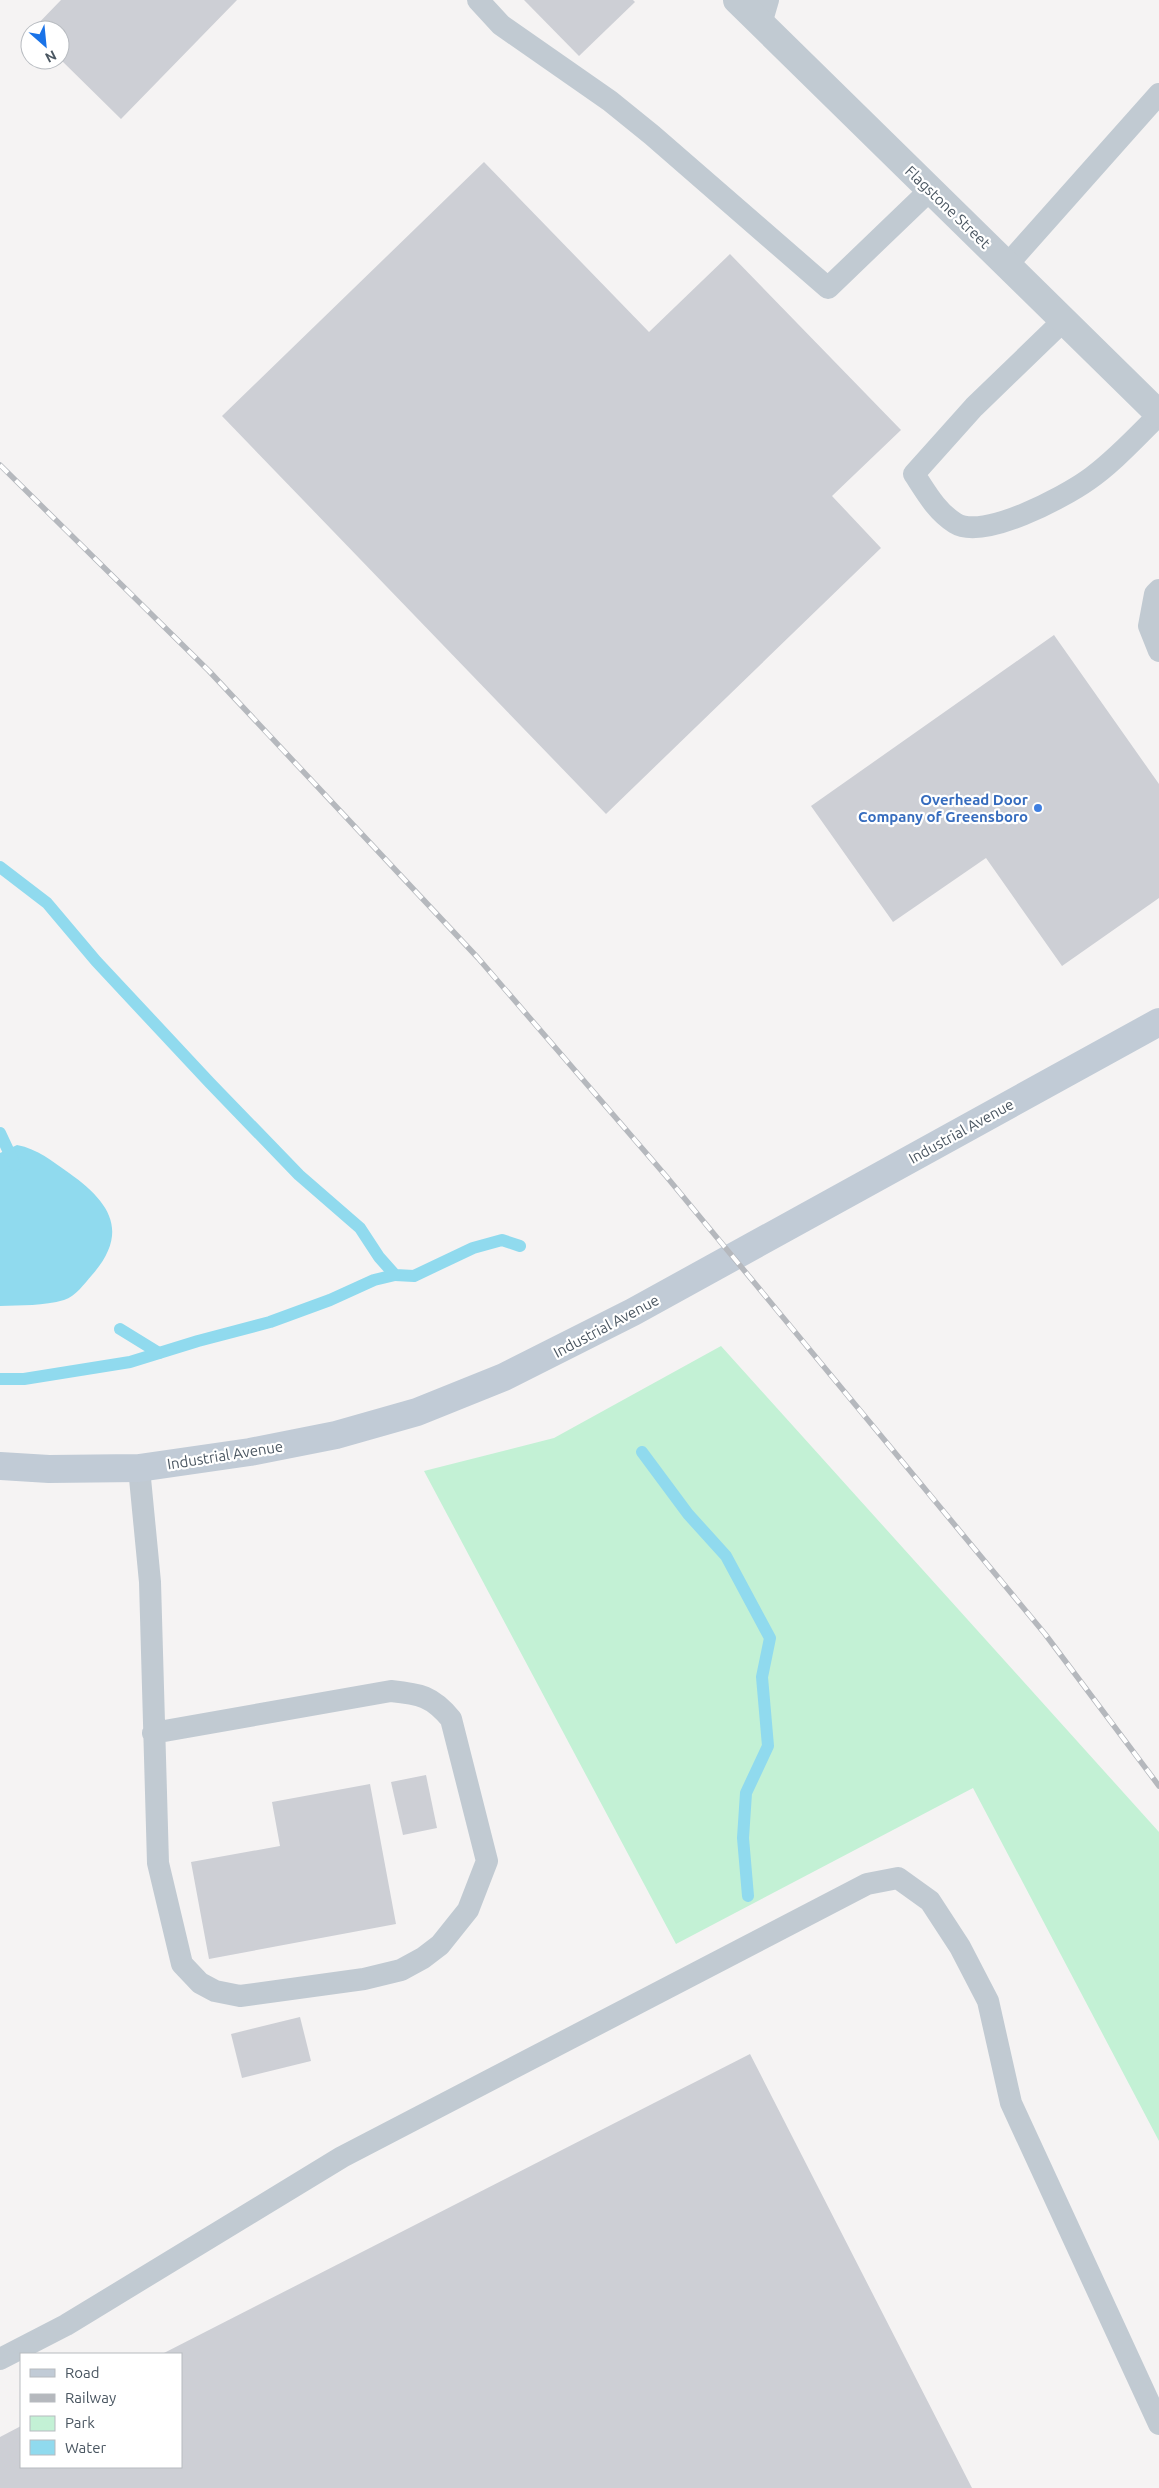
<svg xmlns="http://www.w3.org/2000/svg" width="1159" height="2488" font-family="Ubuntu,sans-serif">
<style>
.green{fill:#c3f1d5}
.water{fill:#90daee}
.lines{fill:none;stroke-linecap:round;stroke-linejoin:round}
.stream{stroke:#90daee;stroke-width:12}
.building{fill:#cdcfd5}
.service{stroke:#c1cad2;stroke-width:22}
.minor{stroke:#c1cad2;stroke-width:28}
.secondary{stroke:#c1cbd6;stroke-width:28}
.rail-casing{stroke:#b5b8bd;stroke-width:5.5}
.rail{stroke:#fff;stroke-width:4;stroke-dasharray:11;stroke-linecap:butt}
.shop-dot{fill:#3f7fe0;stroke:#fff;stroke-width:2}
.labels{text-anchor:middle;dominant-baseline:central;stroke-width:4.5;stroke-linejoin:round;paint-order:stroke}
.street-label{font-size:15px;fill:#4a5661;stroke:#fff}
.shop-label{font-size:15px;font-weight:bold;fill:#366cbe;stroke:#fff;text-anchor:end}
</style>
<rect width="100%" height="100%" fill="#f5f3f3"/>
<path class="green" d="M721 1346 1159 1832V2141L973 1788 676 1944 424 1471 554 1438Z"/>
<path class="water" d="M17 1145C38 1149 52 1161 69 1173 110 1202 130 1232 92 1275 84 1284 76 1296 64 1300 44 1306 21 1305 0 1306V1153Z"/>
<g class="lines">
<g class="stream">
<path d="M0 867 47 903 96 961 210 1083 299 1175 360 1228 379 1257 395 1275 414 1276 473 1248 502 1240 520 1246"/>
<path d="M0 1133 15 1165"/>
<path d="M120 1329 159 1353"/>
<path d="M0 1379H24L130 1362 198 1341 270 1322 330 1300 374 1280 395 1275"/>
<path d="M642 1452 688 1514 726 1556 770 1638 762 1677 768 1746 746 1793 743 1838 748 1896"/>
</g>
</g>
<g class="building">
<path d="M61 0H237L121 119 60 59V30H32Z"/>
<path d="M524 0H633L635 2 579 56Z"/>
<path d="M484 162 649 332 730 254 901 430 832 496 881 548 606 814 222 416Z"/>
<path d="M1054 635 1159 784V898L1062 966 986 858 893 922 811 806Z"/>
<path d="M426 1775 437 1828 403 1835 391 1782Z"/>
<path d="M370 1784 396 1924 209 1959 191 1862 280 1846 272 1802Z"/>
<path d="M300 2017 311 2061 242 2078 231 2034Z"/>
<path d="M750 2054 972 2488H0V2437L21 2426V2467H181V2354H162Z"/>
</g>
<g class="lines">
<g class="service">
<path d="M478 0 501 25 610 101 652 135 828 288 930 190"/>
<path d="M761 24 768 0"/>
<path d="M1007 265 1159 94"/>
<path d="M1064 320 974 407 914 474C926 492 936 511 955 523 983 541 1064 497 1088 480 1114 462 1136 437 1159 415"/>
<path d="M1159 590 1155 594 1149 626 1159 651"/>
<path d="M139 1468 150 1582 158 1863 182 1964 200 1983 215 1991 240 1996 364 1979 401 1970 423 1958 440 1945 468 1910 487 1861 451 1719C432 1696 420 1694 391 1691L153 1733"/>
<path d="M0 2359 66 2325 342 2157 867 1884 898 1878 930 1901 960 1947 988 2001 1011 2103 1159 2424"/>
</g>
<path class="minor" d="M737 0 1159 414"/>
<path class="secondary" d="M0 1466 49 1469 139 1468 250 1452 336 1435 417 1412 504 1377 633 1312 1159 1022"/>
<defs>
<path id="rail" d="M0 465 209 671 478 958 666 1176 1045 1634 1159 1786"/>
</defs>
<use href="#rail" class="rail-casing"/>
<use href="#rail" class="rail"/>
</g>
<circle class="shop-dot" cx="1038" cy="808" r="5"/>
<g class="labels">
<g class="street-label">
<text transform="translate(948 207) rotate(44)">Flagstone Street</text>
<text transform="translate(961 1131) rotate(-29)">Industrial Avenue</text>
<text transform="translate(606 1326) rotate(-28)">Industrial Avenue</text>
<text transform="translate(225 1455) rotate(-9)">Industrial Avenue</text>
</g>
<g class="shop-label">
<text x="1028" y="799">Overhead Door<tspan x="1028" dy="17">Company of Greensboro</tspan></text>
</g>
</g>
<rect x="20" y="2353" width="162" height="115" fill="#ffffff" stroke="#b7bbc0"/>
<rect x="30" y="2369" width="25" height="8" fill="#c1cbd6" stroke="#b7bbc0"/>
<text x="65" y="2378" font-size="15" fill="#4a5661">Road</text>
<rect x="30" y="2394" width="25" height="8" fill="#b5b8bd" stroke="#b7bbc0"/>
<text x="65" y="2403" font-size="15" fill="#4a5661">Railway</text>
<rect x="30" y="2416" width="25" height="15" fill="#c3f1d5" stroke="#b7bbc0"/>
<text x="65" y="2428" font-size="15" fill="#4a5661">Park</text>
<rect x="30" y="2440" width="25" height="15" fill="#90daee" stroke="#b7bbc0"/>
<text x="65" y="2453" font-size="15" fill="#4a5661">Water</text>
<g transform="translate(45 45) rotate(153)"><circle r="24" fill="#ffffff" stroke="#b7bbc0"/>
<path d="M0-4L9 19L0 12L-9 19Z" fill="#1a73e8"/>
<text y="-8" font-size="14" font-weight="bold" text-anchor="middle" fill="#4a5661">N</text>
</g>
</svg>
